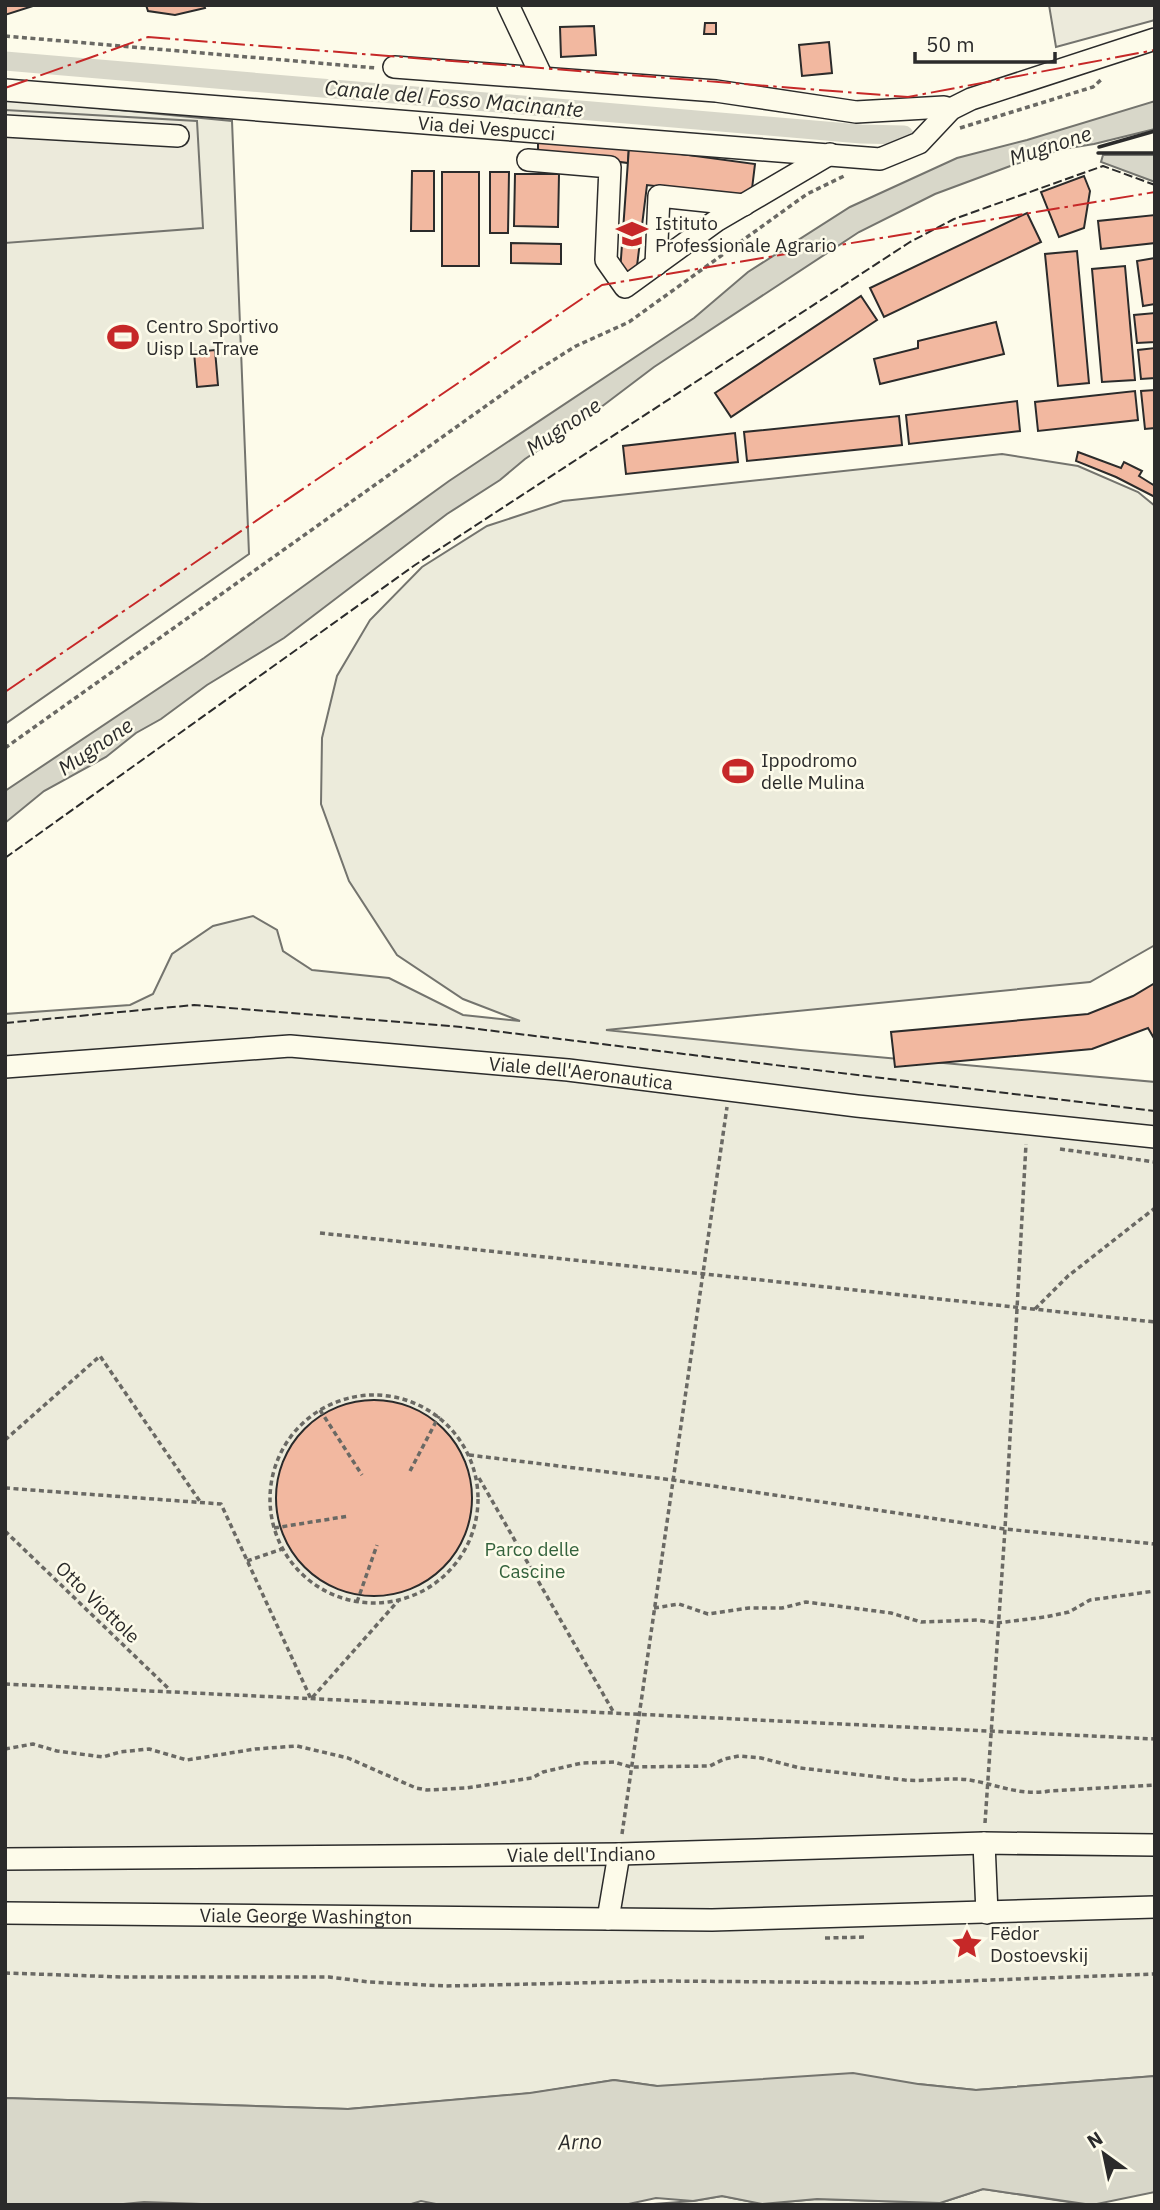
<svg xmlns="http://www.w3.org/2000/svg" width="1160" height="2210" font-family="'IBM Plex Sans',sans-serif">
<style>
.green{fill:#ecebdb;stroke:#74746e;stroke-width:2}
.parking{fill:#eceadb;stroke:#74746e;stroke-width:2}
.water{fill:#d8d7c9;stroke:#74746e;stroke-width:2}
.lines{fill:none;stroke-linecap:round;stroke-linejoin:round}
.canal{stroke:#d8d7c9;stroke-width:19}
.building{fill:#f2b8a0;stroke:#2b2b2b;stroke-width:2}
.minor-casing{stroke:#2b2b2b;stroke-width:24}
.path{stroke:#6a6964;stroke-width:3.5;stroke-dasharray:5 3.5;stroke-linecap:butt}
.minor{stroke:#fdfbea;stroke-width:21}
.fence{stroke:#2b2b2b;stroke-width:2;stroke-dasharray:9 3.5;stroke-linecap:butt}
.wall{stroke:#2b2b2b;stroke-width:3.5}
.power{stroke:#c62828;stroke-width:2;stroke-dasharray:24 5 3.5 5;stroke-linecap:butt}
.labels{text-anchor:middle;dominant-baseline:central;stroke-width:5;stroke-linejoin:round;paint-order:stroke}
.street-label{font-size:19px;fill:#2b2b2b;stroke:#fdfbea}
.poi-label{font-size:19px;fill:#2b2b2b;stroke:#fdfbea;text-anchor:start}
.park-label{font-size:19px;fill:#34623c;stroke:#fdfbea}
.water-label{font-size:21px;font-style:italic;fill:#2b2b2b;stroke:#fdfbea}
</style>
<rect width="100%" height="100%" fill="#fdfbea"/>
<g class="green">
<path d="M5 99 232 121 249 554 5 724Z"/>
<path d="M1002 454 1078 466 1138 492 1155 506V945L1090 982 606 1030 800 1050 1155 1082V2076L976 2090 918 2084 657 2086 614 2080 533 2093 348 2109 5 2098V1014L130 1005 153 994 172 954 213 926 253 916 277 930 283 951 312 970 389 978 463 1015 520 1021 463 999 397 955 349 881 321 804 322 738 337 676 370 620 422 567 487 526 563 501Z"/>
<path d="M983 2189 1089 2205H640L693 2201 722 2196 763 2204 817 2199 940 2203Z"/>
</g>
<g class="parking">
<path d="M1049 5H1155V20L1056 47Z"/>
<path d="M5 110 197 121 203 228 5 243Z"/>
<path d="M383 1465 396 1466 410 1471 377 1545 367 1540 355 1530 349 1516 348 1505 350 1492 356 1482 367 1472Z"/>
</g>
<g class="water">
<path d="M1155 101V129L1094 144 1063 149 1013 165 935 194 859 232 654 367 588 417 525 459 500 480 447 514 284 638 207 685 161 719 136 733 106 757 44 791 5 823V791L204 658 449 481 694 318 748 272 850 207 957 158 1027 140Z"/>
<path d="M1103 155H1155V182L1101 162Z"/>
<path d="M853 2073 918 2084 976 2090 1155 2076V2192L1092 2205 983 2189 940 2203 817 2199 762 2204 722 2196 693 2201 656 2198 624 2205H441L421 2201 408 2205H230L144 2202 113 2205H5V2098L348 2109 530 2093 614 2080 657 2086Z"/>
</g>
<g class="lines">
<path class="canal" d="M5 61 861 134 904 135"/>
</g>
<g class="building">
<path d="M5 5H36L5 15Z"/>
<path d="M146 5H204L205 8 175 15 148 11Z"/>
<path d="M705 23H716V34H704Z"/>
<path d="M594 26 596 55 561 57 560 27Z"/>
<path d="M829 42 832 73 802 76 799 45Z"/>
<path d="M538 140 629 147 628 163 538 151Z"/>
<path d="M629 147 755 164 751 197 647 185 636 274 620 272Z"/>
<path d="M412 171H434V231H411Z"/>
<rect x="442" y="172" width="37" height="94"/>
<path d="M490 172H509L508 233H490Z"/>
<path d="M515 174H559L558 227 514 226Z"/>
<path d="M1084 176 1090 191 1084 228 1059 237 1041 192Z"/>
<path d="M1027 213 1041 242 884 317 870 288Z"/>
<path d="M1155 215V243L1101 249 1098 221Z"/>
<path d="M511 243 561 244V264L511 263Z"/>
<path d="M1077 251 1089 383 1058 386 1045 254Z"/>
<path d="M1155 258V304L1143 306 1137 261Z"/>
<path d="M1125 266 1135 380 1102 382 1092 269Z"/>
<path d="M861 296 877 320 731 417 715 393Z"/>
<path d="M1155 313V342L1137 343 1134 315Z"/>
<path d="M996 322 1004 354 880 384 874 359 918 348V341Z"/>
<path d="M1155 348V378L1141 379 1138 350Z"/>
<path d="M215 350 218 385 197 387 194 352Z"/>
<path d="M1155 390V428L1145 429 1141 391Z"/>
<path d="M1135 391 1138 420 1038 431 1035 402Z"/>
<path d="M1017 401 1020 431 909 444 906 415Z"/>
<path d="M899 416 902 445 747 461 744 432Z"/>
<path d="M735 433 738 462 626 474 623 446Z"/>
<path d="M1078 452 1121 468 1124 462 1142 471 1139 476 1155 486V497L1116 477 1076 461Z"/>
<path d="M1155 983V1040L1148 1028 1092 1049 895 1067 891 1032 1088 1014 1133 996Z"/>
<circle cx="374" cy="1498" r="98"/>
</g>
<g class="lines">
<defs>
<g id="minor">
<path d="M508 5 542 77"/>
<path d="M394 67 716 91 856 112 944 107 951 109"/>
<path id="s1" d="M5 90 880 159 919 143 951 109 971 99 1155 39"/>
<path d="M5 126 178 136"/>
<path d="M528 160 610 167 606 260 625 287 716 221 830 154"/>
<path d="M656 265 659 196 744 205"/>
<path id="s2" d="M5 1067 290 1046 568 1070 857 1106 1155 1137"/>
<path d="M984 1843 987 1913"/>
<path id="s3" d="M5 1859 619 1854 984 1843 1155 1845"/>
<path id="s4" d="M5 1913 712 1920 1155 1907"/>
<path d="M608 1919 619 1854"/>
</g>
</defs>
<use href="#minor" class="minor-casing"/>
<g class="path">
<path d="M5 36 376 68"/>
<path d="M960 128 1093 87 1103 78"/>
<path d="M5 748 528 376 576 346 629 322 807 194 844 176"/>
<path d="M1060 1149 1155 1162"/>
<path d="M320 1233 1155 1322"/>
<path d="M1035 1309 1068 1276 1155 1208"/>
<circle cx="374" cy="1499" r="104"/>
<path d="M320 1410 362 1475"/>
<path d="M5 1440 100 1356 201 1503"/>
<path d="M469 1455 673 1480 1005 1529 1155 1544"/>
<path d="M410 1471 439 1416"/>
<path d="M479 1478 614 1713"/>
<path d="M5 1488 221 1504 311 1699 398 1601"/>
<path d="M274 1528 349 1516"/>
<path d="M5 1531 170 1690"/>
<path d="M247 1561 282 1549"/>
<path d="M357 1602 377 1545"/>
<path d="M654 1608 679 1604 708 1614 749 1608H782L806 1602 891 1613 921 1622 977 1620 997 1623 1045 1617 1069 1612 1090 1600 1155 1591"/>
<path d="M5 1684 1155 1739"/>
<path d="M5 1749 33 1744 57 1751 103 1757 120 1752 149 1749 187 1760 255 1749 297 1746 348 1758 416 1788 427 1790 466 1788 532 1778 543 1772 582 1763 614 1762 631 1767 710 1766 724 1759 739 1756 761 1758 800 1768 905 1780C928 1782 952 1776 975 1781 1000 1786 1023 1796 1049 1791L1155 1785"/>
<path d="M985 1823 1005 1529 1026 1144"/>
<path d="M622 1834 727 1107"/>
<path d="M825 1938 866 1937"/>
<path d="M5 1973 122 1977H329L369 1982 446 1986 664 1981 910 1983 1155 1974"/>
</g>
<use href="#minor" class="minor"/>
<g class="fence">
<path d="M5 858 415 565 910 242 954 219 1103 166 1155 185"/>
<path d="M5 1023 194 1005 461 1027 1155 1111"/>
</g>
<g class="wall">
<path d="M1099 147 1155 131"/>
<path d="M1098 153H1155"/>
</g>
<g class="power">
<path d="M5 88 148 37 908 97 1155 50"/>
<path d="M5 692 602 285 1155 192"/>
</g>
</g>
<defs>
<symbol id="school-bare" viewBox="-9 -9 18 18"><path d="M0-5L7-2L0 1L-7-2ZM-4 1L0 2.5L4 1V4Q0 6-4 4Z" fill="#c62828" stroke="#fdfbea" stroke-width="2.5" paint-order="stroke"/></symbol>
<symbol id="stadium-bare" viewBox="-9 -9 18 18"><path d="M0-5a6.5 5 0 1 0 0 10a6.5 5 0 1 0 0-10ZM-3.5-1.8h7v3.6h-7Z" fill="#c62828" stroke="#fdfbea" stroke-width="2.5" paint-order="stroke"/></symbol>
<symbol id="sight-bare" viewBox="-9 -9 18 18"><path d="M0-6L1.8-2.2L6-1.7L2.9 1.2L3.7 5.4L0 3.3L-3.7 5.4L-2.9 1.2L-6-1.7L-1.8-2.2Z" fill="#c62828" stroke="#fdfbea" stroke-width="2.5" paint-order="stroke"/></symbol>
</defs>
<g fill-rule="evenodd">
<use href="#school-bare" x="610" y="212" width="44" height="44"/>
<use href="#stadium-bare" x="101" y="315" width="44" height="44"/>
<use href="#stadium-bare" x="716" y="749" width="44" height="44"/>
<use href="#sight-bare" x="945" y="1922" width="44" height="44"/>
</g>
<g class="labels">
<g class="street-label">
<text stroke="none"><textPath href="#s1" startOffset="483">Via dei Vespucci</textPath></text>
<text stroke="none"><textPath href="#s2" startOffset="578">Viale dell'Aeronautica</textPath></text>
<text transform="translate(98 1602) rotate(44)">Otto Viottole</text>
<text stroke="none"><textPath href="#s3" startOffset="576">Viale dell'Indiano</textPath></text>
<text stroke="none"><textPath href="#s4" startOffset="301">Viale George Washington</textPath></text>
</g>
<g class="poi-label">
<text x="655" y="223">Istituto<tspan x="655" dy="22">Professionale Agrario</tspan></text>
<text x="146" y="326">Centro Sportivo<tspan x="146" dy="22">Uisp La Trave</tspan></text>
<text x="761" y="760">Ippodromo<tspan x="761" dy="22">delle Mulina</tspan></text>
<text x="990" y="1933">Fëdor<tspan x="990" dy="22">Dostoevskij</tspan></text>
</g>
<g class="park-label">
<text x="532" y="1549">Parco delle<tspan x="532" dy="22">Cascine</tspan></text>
</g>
<g class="water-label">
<text transform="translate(454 98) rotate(5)">Canale del Fosso Macinante</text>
<text transform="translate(1050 145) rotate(-18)">Mugnone</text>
<text transform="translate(563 426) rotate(-34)">Mugnone</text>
<text transform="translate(95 746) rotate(-34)">Mugnone</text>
<text transform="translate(580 2141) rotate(-2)">Arno</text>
</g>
</g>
<rect width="1160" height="2210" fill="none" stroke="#2b2b2b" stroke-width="14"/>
<g transform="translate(1104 2154) rotate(327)" stroke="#fdfbea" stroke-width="5" paint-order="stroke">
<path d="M0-5L12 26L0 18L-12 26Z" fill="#2b2b2b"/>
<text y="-10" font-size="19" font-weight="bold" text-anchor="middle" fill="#2b2b2b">N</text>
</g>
<path d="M915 52v10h140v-10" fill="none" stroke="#2b2b2b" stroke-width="3.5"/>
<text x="926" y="52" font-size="21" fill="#2b2b2b" stroke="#fdfbea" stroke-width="5" paint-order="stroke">50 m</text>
</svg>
